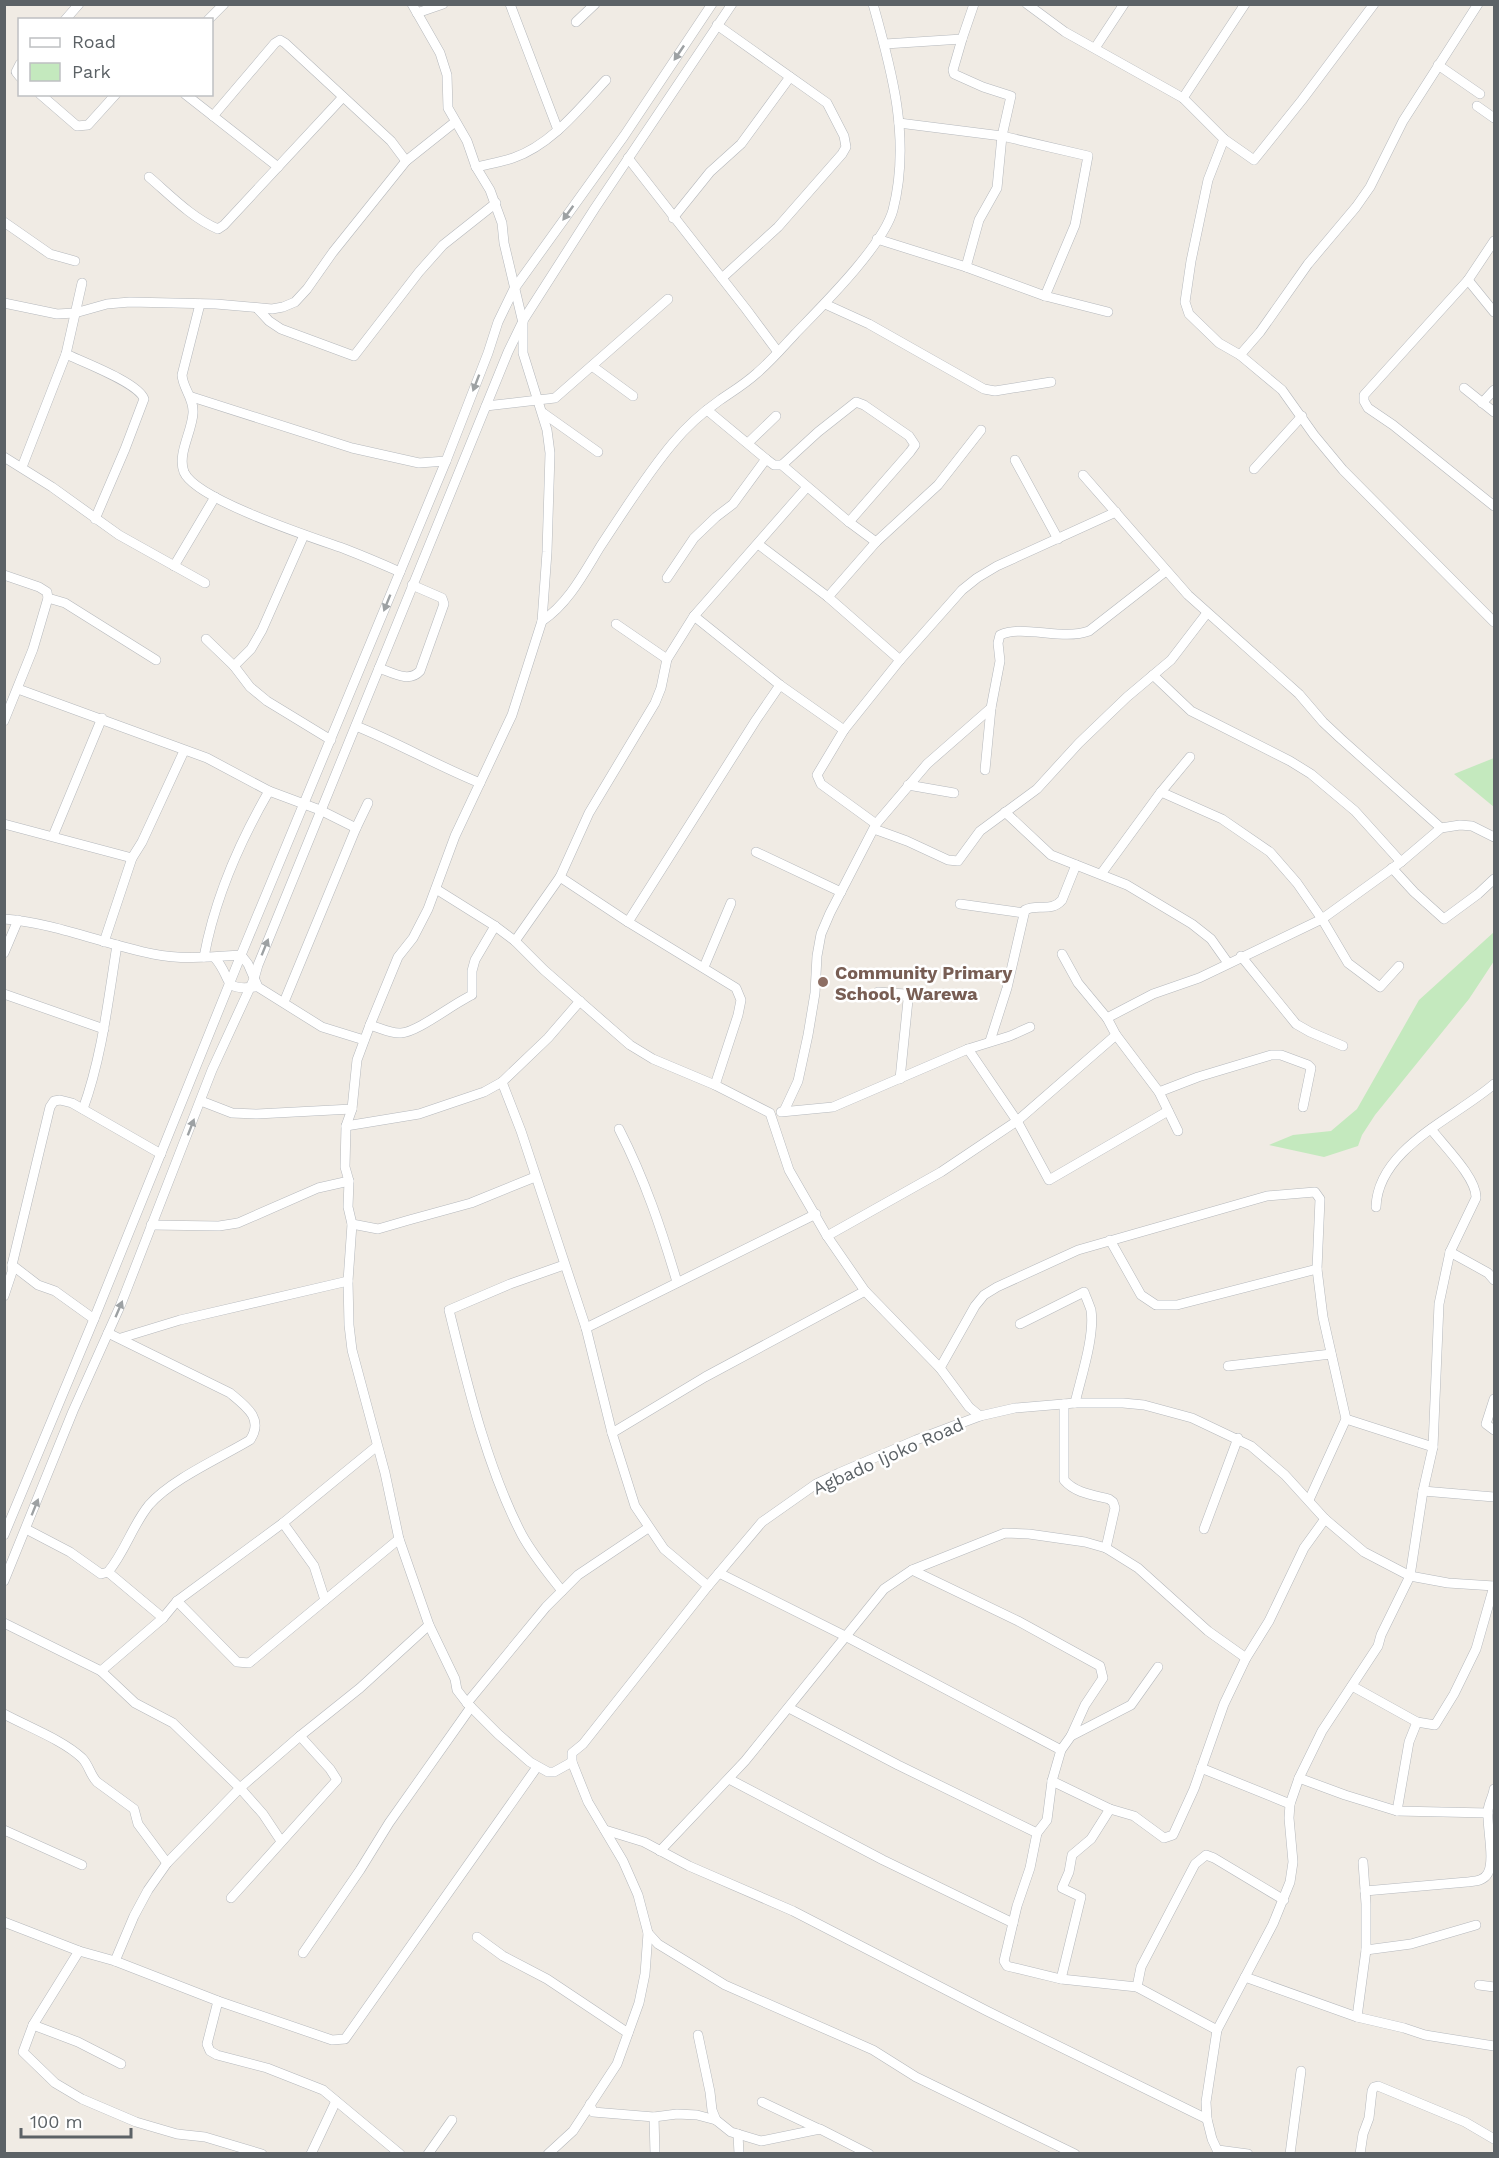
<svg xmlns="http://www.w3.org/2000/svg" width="1499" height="2158" font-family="'Work Sans',sans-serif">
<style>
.green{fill:#c4e9be}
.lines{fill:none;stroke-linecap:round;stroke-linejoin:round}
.minor-casing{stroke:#b5b8bc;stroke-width:10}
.minor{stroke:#fff;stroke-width:9}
.oneway{fill:#9da1a3}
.education-dot{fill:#8d6e63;stroke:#fff;stroke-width:2}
.labels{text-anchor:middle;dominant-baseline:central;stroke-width:5;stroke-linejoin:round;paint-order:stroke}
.education-label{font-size:18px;font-weight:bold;fill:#785e54;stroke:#fff;text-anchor:start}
.street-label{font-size:18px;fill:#5c6266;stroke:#fff}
</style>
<rect width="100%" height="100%" fill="#f0ebe4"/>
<g class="green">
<path d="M1494 758V807L1454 774Z"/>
<path d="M1494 932V961L1469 999 1375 1115 1362 1135 1358 1146 1324 1157 1269 1145 1293 1135 1331 1131 1357 1109 1419 1000Z"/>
</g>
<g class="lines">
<defs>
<g id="minor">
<path d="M412 4 440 53 447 75 448 108 467 141 476 167 490 190 502 223 504 243 523 323V353L547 430 550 453 547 552 542 621 512 715 455 836 428 909 413 938 398 957 370 1025 357 1060 352 1109 346 1126 345 1167 349 1181 348 1207 352 1224 348 1281 349 1325 352 1350 385 1473 399 1539 429 1625 455 1679 457 1690 467 1703 498 1734 530 1762 548 1772H554L572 1762"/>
<path d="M510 4 558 130"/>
<path d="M1027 4 1065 32 1183 98 1224 139 1254 160 1302 100 1374 4"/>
<path d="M417 13 443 4"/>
<path d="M65 20 79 4"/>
<path d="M208 20 224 4"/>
<path d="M576 22 595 4"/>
<path d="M717 25 827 103 844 136 846 147 842 154 778 227 722 278"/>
<path d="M962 39 953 70 954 74 983 87 1011 96 1002 136 997 188 979 220 966 267"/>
<path d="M885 44 962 39 974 4"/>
<path d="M1095 48 1124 4"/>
<path d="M20 64 16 72 20 77"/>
<path d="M1438 65 1480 94"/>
<path d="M40 94 77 126 88 125 116 94"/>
<path d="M185 94 278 167"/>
<path d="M1183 98 1245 4"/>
<path d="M1477 106 1494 118"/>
<path d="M213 116 275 43 280 40 285 43 391 141 406 161"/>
<path d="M899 123 1002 136 1088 156 1075 225 1045 296"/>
<path d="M1224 139 1208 180 1191 261 1185 302 1189 314 1219 343 1240 355 1282 390 1314 435 1343 470 1494 622"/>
<path d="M628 158 746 309 778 352"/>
<path d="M476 167C488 164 501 162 513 158 551 145 579 109 606 80"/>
<path d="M149 177C170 195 192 218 218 229L224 225 343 97"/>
<path d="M673 218 710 172 741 144 790 77"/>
<path d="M4 222 50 254 75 261"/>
<path d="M877 239 966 267 1045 296 1108 312"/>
<path d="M1494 241 1468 280 1364 395V401L1368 408 1393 425 1494 506"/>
<path d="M1468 280 1494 312"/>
<path d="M4 303 57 314 75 313 107 304 130 302 216 304 272 309 283 307 295 302 307 289 333 252 406 161 455 122"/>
<path d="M200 304 182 375C183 389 194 398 193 413 192 432 177 454 184 472 196 500 314 538 345 549 363 556 382 564 400 572"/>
<path d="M825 304 869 324 984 389 995 391 1051 382"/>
<path d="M257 308 269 321 281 329 354 356 419 272 443 245 496 203"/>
<path d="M66 354C83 362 139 383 144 399L125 449 95 519"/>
<path d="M1240 355 1260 332 1308 264 1356 207 1370 187 1403 121 1478 4"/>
<path d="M592 366 633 396"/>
<path d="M1464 388 1494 412"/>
<path d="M192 397 352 448 419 463 446 461"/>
<path d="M1482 403 1494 390"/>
<path d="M486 406 555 398 668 299"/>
<path d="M707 410 766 459 774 465H782L849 522 876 542"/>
<path d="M543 413 598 452"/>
<path d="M748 443 776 416"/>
<path d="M4 457 52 487 119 535 205 583"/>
<path d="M1015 460 1058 539"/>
<path d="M782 465 818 432 856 402 864 405 909 436 915 445 910 452 849 522"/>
<path d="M22 467 66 354 82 283"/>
<path d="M1254 469 1302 416"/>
<path d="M1083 475 1188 595 1299 694 1323 722 1340 738 1441 828"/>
<path d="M758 544 828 597 900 660"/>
<path d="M174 566 215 497"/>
<path d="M4 575 39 587 47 592 48 598 33 649 4 721"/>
<path d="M667 578 694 538 716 517 733 504 766 459"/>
<path d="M828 597 876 542 938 485 981 430"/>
<path d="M48 598 65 603 156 660"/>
<path d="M694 616 780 685 844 730"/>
<path d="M542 621C568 604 584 573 600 547 624 511 646 475 673 443 686 427 703 412 720 400 733 391 745 384 757 373 771 361 783 347 795 334 822 306 883 246 893 210 911 140 892 71 873 4"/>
<path d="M616 624 667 659"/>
<path d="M206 639 234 666 250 687 267 701 331 740"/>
<path d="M234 666 251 649 262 630 304 535"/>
<path d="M379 668C393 673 409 683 420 671L444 604 442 598 412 585"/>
<path d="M1153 675 1191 711 1290 761 1311 774 1355 811 1401 862"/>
<path d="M18 689 207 758 269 791 320 810 356 828"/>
<path d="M356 726C398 743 438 766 480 783"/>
<path d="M985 770 991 708"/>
<path d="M908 785 954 793"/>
<path d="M1161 792 1222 819 1270 852 1297 883 1322 919 1348 963 1380 987 1399 966"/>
<path d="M1005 812 1051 855 1127 885 1192 924 1211 939 1228 963"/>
<path d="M4 824 132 858"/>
<path d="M876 824 821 784 817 775 844 730 900 660 962 590 977 578 997 566 1116 512"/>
<path d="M874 829 907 841 948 860 958 861 980 831 1037 789 1079 743 1127 697 1171 660 1207 613"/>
<path d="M53 836 102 718"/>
<path d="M756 852 841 892"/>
<path d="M1392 868 1414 892 1444 919 1478 894 1494 879"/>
<path d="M1101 874 1161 792 1190 757"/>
<path d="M560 877 628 922 736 988 741 1000 738 1015 715 1085"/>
<path d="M436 889 495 926 515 941 544 970 630 1045 653 1059 715 1085 770 1113 789 1170 827 1236 865 1291 940 1368 969 1407 980 1416"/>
<path d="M960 904 1024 913"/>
<path d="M4 919C56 923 103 944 153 954 181 960 212 957 241 955L248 964 258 987 322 1027 364 1040"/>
<path d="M628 922 756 720 780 685"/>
<path d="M515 941 560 877 589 813 655 703 661 688 667 659 694 616 807 487"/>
<path d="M104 942 132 858 142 842 184 751"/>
<path d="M4 953 18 920"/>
<path d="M1062 954 1078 983 1107 1018"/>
<path d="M1241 956 1296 1024 1310 1032 1343 1046"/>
<path d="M204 957C215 897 239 843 269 791"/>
<path d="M215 958C233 979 221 991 255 987"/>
<path d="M704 967 731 903"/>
<path d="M878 992 905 994 908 1000 900 1079"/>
<path d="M4 994 104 1029"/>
<path d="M284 1002 356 828 368 803"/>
<path d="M370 1025C380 1028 391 1034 401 1033 418 1032 454 1003 472 995V971L475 960 495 926"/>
<path d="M1116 1035 1159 1092 1178 1131"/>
<path d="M990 1041 1007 988 1025 910C1038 903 1051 913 1062 900L1076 865"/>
<path d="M968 1049 1017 1121 1049 1180 1168 1111"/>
<path d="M502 1082 521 1131 586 1328 612 1433 635 1506 664 1549 708 1586"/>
<path d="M1159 1092 1198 1077 1271 1055H1281L1308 1065 1311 1068 1303 1107"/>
<path d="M201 1101 232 1113 257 1114 352 1109"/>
<path d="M83 1109C102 1057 108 1001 117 945"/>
<path d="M784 1111 798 1081 808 1035 815 993 817 956 821 934 830 913 876 824 927 764 991 708 1000 661 998 643 1000 635C1023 624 1062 641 1089 631L1166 571"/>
<path d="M781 1112 833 1107 968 1049 1010 1036 1030 1027"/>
<path d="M346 1126 419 1114 484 1092 502 1082 548 1038 580 1001"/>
<path d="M619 1129C645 1180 661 1228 677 1282"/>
<path d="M1376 1207C1378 1148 1455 1118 1494 1084"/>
<path d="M352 1224 378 1229 409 1220 471 1203 535 1177"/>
<path d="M151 1225 219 1226 238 1223 318 1188 349 1181"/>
<path d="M827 1236 941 1172 1017 1121 1116 1035 1107 1018 1153 994 1199 978 1322 919 1401 862 1441 828 1460 825 1472 826 1494 837"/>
<path d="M1110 1240 1141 1295 1156 1305H1177L1317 1269"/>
<path d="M1450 1252 1488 1273 1494 1280"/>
<path d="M12 1265 38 1285 55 1291 94 1319"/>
<path d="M4 1296 12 1272V1265L50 1107 54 1101 60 1100 72 1103 161 1154"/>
<path d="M1020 1324 1084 1292C1086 1297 1089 1304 1091 1310 1095 1336 1081 1377 1075 1403"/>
<path d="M586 1328 816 1214"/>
<path d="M121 1338 180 1320 348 1281"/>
<path d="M1228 1366 1331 1354"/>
<path d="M940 1368 975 1306 984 1295 997 1287 1078 1250 1267 1196 1315 1192 1320 1199 1317 1269 1323 1317 1346 1419 1309 1500"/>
<path d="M1494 1399 1486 1424 1494 1430"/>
<path d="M1064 1404V1480C1075 1493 1093 1495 1109 1499L1113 1502 1115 1508 1106 1548"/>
<path d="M1346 1419 1433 1447"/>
<path d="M612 1433 705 1377 865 1291"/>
<path d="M1423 1491 1494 1497"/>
<path d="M283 1523 314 1566 325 1600"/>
<path d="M26 1529 70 1552 101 1574 108 1572C125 1552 132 1526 149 1505 172 1479 220 1458 250 1440 264 1419 247 1407 230 1393L108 1333"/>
<path d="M1204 1529 1238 1438"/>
<path d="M4 1535 94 1319 241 955 446 461 488 353 498 322 514 289 624 136 712 4"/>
<path d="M912 1570 1018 1621 1100 1666 1103 1678 1085 1705 1071 1736"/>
<path d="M108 1572 163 1618"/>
<path d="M719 1573 847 1637 1061 1750"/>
<path d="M4 1581 73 1411 121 1304 212 1070 254 979 258 965 508 352 524 319 595 208 732 4"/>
<path d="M562 1591C548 1573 533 1555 522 1535 487 1468 467 1383 449 1310L510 1284 564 1265"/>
<path d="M177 1601 237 1662 249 1663 399 1539"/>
<path d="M4 1623 101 1671 135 1703 173 1723 240 1788 263 1814 281 1841"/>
<path d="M1158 1667 1131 1705 1071 1736 1061 1750 1052 1781 1047 1820 1037 1833 1030 1868 1017 1906 1004 1961 1007 1966 1061 1979 1137 1987 1217 2030"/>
<path d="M101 1671 163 1618 177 1601 283 1523 377 1446"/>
<path d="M1352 1686 1417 1722 1435 1725 1454 1694 1476 1649 1494 1586"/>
<path d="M467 1703 546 1607 578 1575 648 1528"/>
<path d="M789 1708 898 1765 1037 1833"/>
<path d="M4 1714C28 1727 63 1740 82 1758 89 1765 90 1775 97 1782L134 1809 138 1824 167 1863"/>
<path d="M1201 1768 1290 1804"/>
<path d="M1299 1778 1345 1795 1397 1811 1488 1813"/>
<path d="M729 1779 883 1860 1013 1923"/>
<path d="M1052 1781 1110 1809 1134 1816 1164 1838 1173 1835 1194 1789 1224 1704 1246 1658 1269 1621 1304 1548 1325 1519"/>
<path d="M1397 1811 1409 1742 1417 1722"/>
<path d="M4 1830 82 1865"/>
<path d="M605 1830 644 1842 689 1866 793 1911 987 2011 1207 2119"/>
<path d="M660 1851 745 1761 884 1589 912 1570 1005 1533 1029 1534 1085 1542 1106 1548 1138 1568 1208 1631 1246 1658"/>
<path d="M1365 1891 1467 1882C1475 1881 1484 1881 1488 1873 1495 1860 1487 1828 1488 1812 1488 1804 1493 1797 1494 1789"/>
<path d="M231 1898 337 1780 330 1769 300 1736"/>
<path d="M4 1922 79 1951 115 1961 218 2001 332 2040 345 2039 537 1767"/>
<path d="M648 1933 658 1944 725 1985 873 2050 916 2077 1075 2154"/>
<path d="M477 1937 503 1956 547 1979 628 2033"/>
<path d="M1366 1950 1411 1944 1476 1925"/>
<path d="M79 1951 33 2025 23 2052 55 2083 82 2099 136 2122 177 2134 205 2137 262 2154"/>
<path d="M303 1953 360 1870 389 1823 471 1707"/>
<path d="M115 1961 134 1916 148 1890 167 1863 240 1788 300 1736 360 1688 429 1625"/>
<path d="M1245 1977 1357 2017 1404 2028 1425 2035 1494 2046"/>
<path d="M1061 1979 1081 1897 1062 1888 1069 1872 1072 1855 1091 1839 1110 1809"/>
<path d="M1479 1985 1494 1987"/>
<path d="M1137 1987 1141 1967 1195 1864 1206 1855 1214 1858 1284 1900"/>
<path d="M218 2001 207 2044 210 2051 217 2055 267 2068 323 2090 400 2154"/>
<path d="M1357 2017 1366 1950V1904L1363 1862"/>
<path d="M33 2025 78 2042 121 2064"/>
<path d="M698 2035 710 2092 712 2110 716 2120"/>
<path d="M762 2102 819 2129"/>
<path d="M590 2104 593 2112 654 2117 677 2114 697 2115 716 2120 731 2132 761 2141 820 2129 869 2154"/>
<path d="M654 2117 655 2154"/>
<path d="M738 2134 739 2154"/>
<path d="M1218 2150 1248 2154"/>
<path d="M311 2154 336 2101"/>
<path d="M428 2154 452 2120"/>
<path d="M548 2154 573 2131 617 2064 639 2003 645 1974 648 1933 638 1895 623 1861 588 1802 572 1762V1753L583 1744 708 1586 762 1522 816 1484 839 1473 916 1440 980 1416 1015 1408 1075 1403H1123L1144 1405 1192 1418 1251 1446 1285 1475 1325 1519 1364 1552 1410 1576 1448 1583 1494 1586"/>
<path d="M1219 2154 1212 2139 1207 2119 1206 2102 1217 2030 1273 1924 1290 1882 1293 1862 1289 1818 1290 1804 1299 1778 1322 1731 1378 1646 1381 1635 1410 1576 1423 1491 1433 1447 1439 1304 1450 1252 1476 1198C1477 1178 1443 1145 1431 1129"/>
<path d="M1290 2154 1301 2071"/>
<path d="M1360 2154 1363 2134 1369 2118 1372 2091 1374 2087 1378 2086 1465 2122 1494 2139"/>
</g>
</defs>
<use href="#minor" class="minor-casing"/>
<use href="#minor" class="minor"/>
</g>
<defs><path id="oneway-solid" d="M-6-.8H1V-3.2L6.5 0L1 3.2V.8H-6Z" transform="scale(1.5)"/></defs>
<g class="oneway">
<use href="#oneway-solid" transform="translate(679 53) rotate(124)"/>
<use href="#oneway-solid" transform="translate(568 213) rotate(126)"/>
<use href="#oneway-solid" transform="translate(476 383) rotate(111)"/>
<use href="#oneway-solid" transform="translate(387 603) rotate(112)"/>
<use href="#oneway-solid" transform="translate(265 947) rotate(-68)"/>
<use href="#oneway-solid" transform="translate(191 1127) rotate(-69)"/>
<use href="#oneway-solid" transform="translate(119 1309) rotate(-67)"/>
<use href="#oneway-solid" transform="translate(35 1507) rotate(-68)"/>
</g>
<circle class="education-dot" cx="823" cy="982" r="6"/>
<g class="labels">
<g class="education-label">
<text x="835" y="972">Community Primary<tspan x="835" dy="21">School, Warewa</tspan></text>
</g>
<g class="street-label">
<text transform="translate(888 1456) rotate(-24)">Agbado Ijoko Road</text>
</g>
</g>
<rect width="1499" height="2158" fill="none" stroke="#5c6266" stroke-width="12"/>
<rect x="18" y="18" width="195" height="78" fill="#ffffff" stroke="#bec0c2" stroke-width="1.5"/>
<rect x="30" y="38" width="30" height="9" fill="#ffffff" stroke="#bec0c2" stroke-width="1.5"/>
<text x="72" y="48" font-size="18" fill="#5c6266">Road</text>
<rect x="30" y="63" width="30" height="18" fill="#c4e9be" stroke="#bec0c2" stroke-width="1.5"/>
<text x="72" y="78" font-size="18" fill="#5c6266">Park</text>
<path d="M21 2128v9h110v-9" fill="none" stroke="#5c6266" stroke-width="3"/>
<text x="30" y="2128" font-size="18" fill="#5c6266" stroke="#ffffff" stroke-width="4.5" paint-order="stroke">100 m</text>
</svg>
